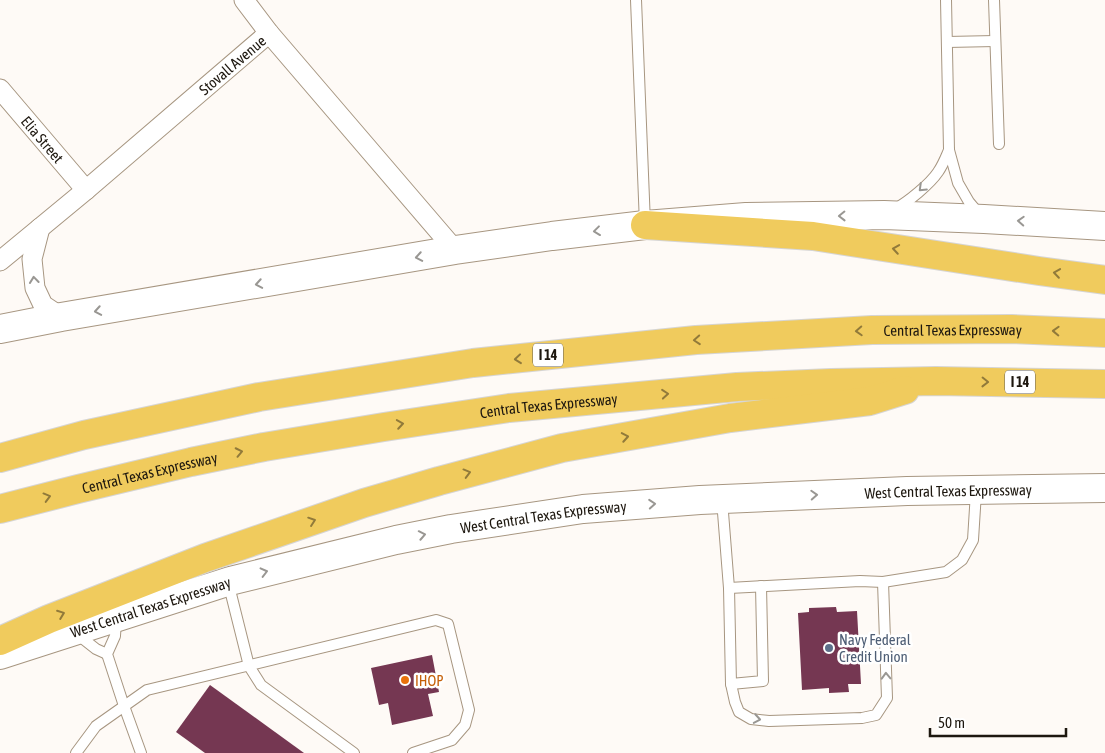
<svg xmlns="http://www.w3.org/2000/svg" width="1105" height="753" font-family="'Asap Condensed',sans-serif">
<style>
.building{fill:#753752}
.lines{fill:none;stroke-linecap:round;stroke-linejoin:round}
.service-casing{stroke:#a79681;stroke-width:12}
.minor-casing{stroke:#a79681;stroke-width:21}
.secondary-casing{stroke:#a79681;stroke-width:30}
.motorway-casing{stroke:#d6d5d4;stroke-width:30}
.service{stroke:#fff;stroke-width:10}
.minor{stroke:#fff;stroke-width:19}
.secondary{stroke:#fff;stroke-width:28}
.motorway{stroke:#f0cb5d;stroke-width:28}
.oneway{stroke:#999793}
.oneway2{stroke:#917a3a}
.service-dot{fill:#5c6f8a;stroke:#fff;stroke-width:2}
.food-dot{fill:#e8710a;stroke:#fff;stroke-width:2}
.labels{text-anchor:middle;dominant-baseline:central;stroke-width:5;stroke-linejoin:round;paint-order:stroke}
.shield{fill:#fff;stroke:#615d57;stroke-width:1}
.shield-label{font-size:14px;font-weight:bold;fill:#1d170f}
.street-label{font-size:15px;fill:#1d170f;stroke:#fff}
.service-label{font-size:15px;fill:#4e5e75;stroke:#fff;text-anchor:start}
.food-label{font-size:15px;fill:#c56008;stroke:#fff;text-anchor:start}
</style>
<rect width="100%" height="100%" fill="#fefaf6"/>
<g class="building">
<path d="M836 607 837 612 857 611 861 684H848L849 692 829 693V688L802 690 798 613 809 612V608Z"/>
<path d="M432 655 439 692 428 694 433 716 392 725 388 703 379 705 371 668Z"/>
<path d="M210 685 304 753H205L176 732Z"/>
</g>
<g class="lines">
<defs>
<g id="service">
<path d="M636 0 645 224"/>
<path d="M946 0 949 150 958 183 969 202 980 215"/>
<path d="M994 0 999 144"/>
<path d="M947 42 995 41"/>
<path d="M895 209C908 202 930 184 938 172 943 165 946 157 949 150"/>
<path d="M722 500 729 588 731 684 735 702 739 712 751 719 769 721 862 718 876 715 887 698 883 582"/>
<path d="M228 582 249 666 261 685 354 753"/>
<path d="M729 588 860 581 883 582 946 572 962 560 973 540 976 492"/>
<path d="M116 620 115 636 107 654 124 706 141 753"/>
<path d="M77 634 96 649 107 654"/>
<path d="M731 684 763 681 761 586"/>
<path d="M76 753 96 726 147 690 436 620 448 624 469 710 465 725 452 740 413 753"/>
</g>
<g id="minor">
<path d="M244 0 269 33 455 250"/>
<path id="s1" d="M0 89 86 190"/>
<path d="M40 228 32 259 35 288 43 305 61 317"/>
<path id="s2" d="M0 261 86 190 269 33"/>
</g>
<g id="secondary">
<path d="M0 329 61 317 455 250 552 236 645 225 746 217 884 215 984 219 1105 226"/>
<path id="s3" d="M0 655 230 581 396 540 451 529 583 509 700 500 907 491 1105 488"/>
</g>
<g id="motorway">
<path d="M645 225 813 236 1039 271 1105 280"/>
<path id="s4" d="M0 458 84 435 259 397 473 363 696 340 872 330 1011 329 1105 333"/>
<path id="s5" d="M0 509 78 489 191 462 264 447 384 427 509 408 737 387 831 383 936 381 1105 384"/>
<path d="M0 641 49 619 205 558 364 503 439 481 562 448 730 418 870 401 905 390"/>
</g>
</defs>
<use href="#service" class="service-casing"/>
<use href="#minor" class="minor-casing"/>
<use href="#secondary" class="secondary-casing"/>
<use href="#motorway" class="motorway-casing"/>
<use href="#service" class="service"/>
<use href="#minor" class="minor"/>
<use href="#secondary" class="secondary"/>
<use href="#motorway" class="motorway"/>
</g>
<defs><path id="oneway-chevron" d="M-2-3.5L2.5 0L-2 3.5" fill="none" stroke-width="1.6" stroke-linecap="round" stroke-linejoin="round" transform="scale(1.25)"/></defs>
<g class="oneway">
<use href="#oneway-chevron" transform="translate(922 188) rotate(136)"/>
<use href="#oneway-chevron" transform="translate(842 216) rotate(179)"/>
<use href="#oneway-chevron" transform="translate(1021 221) rotate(-177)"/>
<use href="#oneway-chevron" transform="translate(597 231) rotate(173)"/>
<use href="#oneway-chevron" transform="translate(419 257) rotate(170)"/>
<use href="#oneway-chevron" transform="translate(34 280) rotate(-96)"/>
<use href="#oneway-chevron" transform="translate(259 284) rotate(170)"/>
<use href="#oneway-chevron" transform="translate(98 311) rotate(170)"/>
<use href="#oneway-chevron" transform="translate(814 495) rotate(-3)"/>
<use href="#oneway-chevron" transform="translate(652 504) rotate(-4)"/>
<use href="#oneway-chevron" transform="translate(422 535) rotate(-11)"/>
<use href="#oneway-chevron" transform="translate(264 572) rotate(-14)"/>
<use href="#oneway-chevron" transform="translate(886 676) rotate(-92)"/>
<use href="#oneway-chevron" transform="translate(757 719) rotate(10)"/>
</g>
<g class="oneway2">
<use href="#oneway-chevron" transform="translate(896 249) rotate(-171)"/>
<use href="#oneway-chevron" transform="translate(1057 273) rotate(-172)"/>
<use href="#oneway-chevron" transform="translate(859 331) rotate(177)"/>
<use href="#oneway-chevron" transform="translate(1056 331) rotate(-178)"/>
<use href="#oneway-chevron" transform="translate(697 340) rotate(176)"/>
<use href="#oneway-chevron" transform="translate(518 359) rotate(174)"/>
<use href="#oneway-chevron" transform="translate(985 382) rotate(1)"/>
<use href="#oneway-chevron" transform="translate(665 394) rotate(-5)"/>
<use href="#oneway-chevron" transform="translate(400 424) rotate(-9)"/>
<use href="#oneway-chevron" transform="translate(625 437) rotate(-10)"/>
<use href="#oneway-chevron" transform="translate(239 452) rotate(-12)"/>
<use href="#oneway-chevron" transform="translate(467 473) rotate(-15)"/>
<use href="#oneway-chevron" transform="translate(47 497) rotate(-15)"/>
<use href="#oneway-chevron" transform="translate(312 521) rotate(-19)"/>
<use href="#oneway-chevron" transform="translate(61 614) rotate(-21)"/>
</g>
<circle class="service-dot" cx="829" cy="648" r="5"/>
<circle class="food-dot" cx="405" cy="680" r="5"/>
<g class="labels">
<g class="shield">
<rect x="533" y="343.5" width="30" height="23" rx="4"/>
<rect x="1005" y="370.5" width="30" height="23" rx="4"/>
</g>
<g class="shield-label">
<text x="548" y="355">I 14</text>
<text x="1020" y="382">I 14</text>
</g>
<g class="street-label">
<text stroke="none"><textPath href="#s2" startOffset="304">Stovall Avenue</textPath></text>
<text stroke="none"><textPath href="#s1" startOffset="66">Elia Street</textPath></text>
<text stroke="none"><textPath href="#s4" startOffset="964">Central Texas Expressway</textPath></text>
<text stroke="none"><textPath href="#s5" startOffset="559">Central Texas Expressway</textPath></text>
<text stroke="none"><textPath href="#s5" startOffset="154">Central Texas Expressway</textPath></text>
<text stroke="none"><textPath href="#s3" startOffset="968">West Central Texas Expressway</textPath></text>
<text stroke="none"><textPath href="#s3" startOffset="562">West Central Texas Expressway</textPath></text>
<text stroke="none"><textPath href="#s3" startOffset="158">West Central Texas Expressway</textPath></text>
</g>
<g class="service-label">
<text x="839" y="639">Navy Federal<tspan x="839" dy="17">Credit Union</tspan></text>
</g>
<g class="food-label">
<text x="415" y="680">IHOP</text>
</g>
</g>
<path d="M930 728v8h136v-8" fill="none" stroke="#1d170f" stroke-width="2.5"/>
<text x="938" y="728" font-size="15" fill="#1d170f" stroke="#ffffff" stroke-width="4" paint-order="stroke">50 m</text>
</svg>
